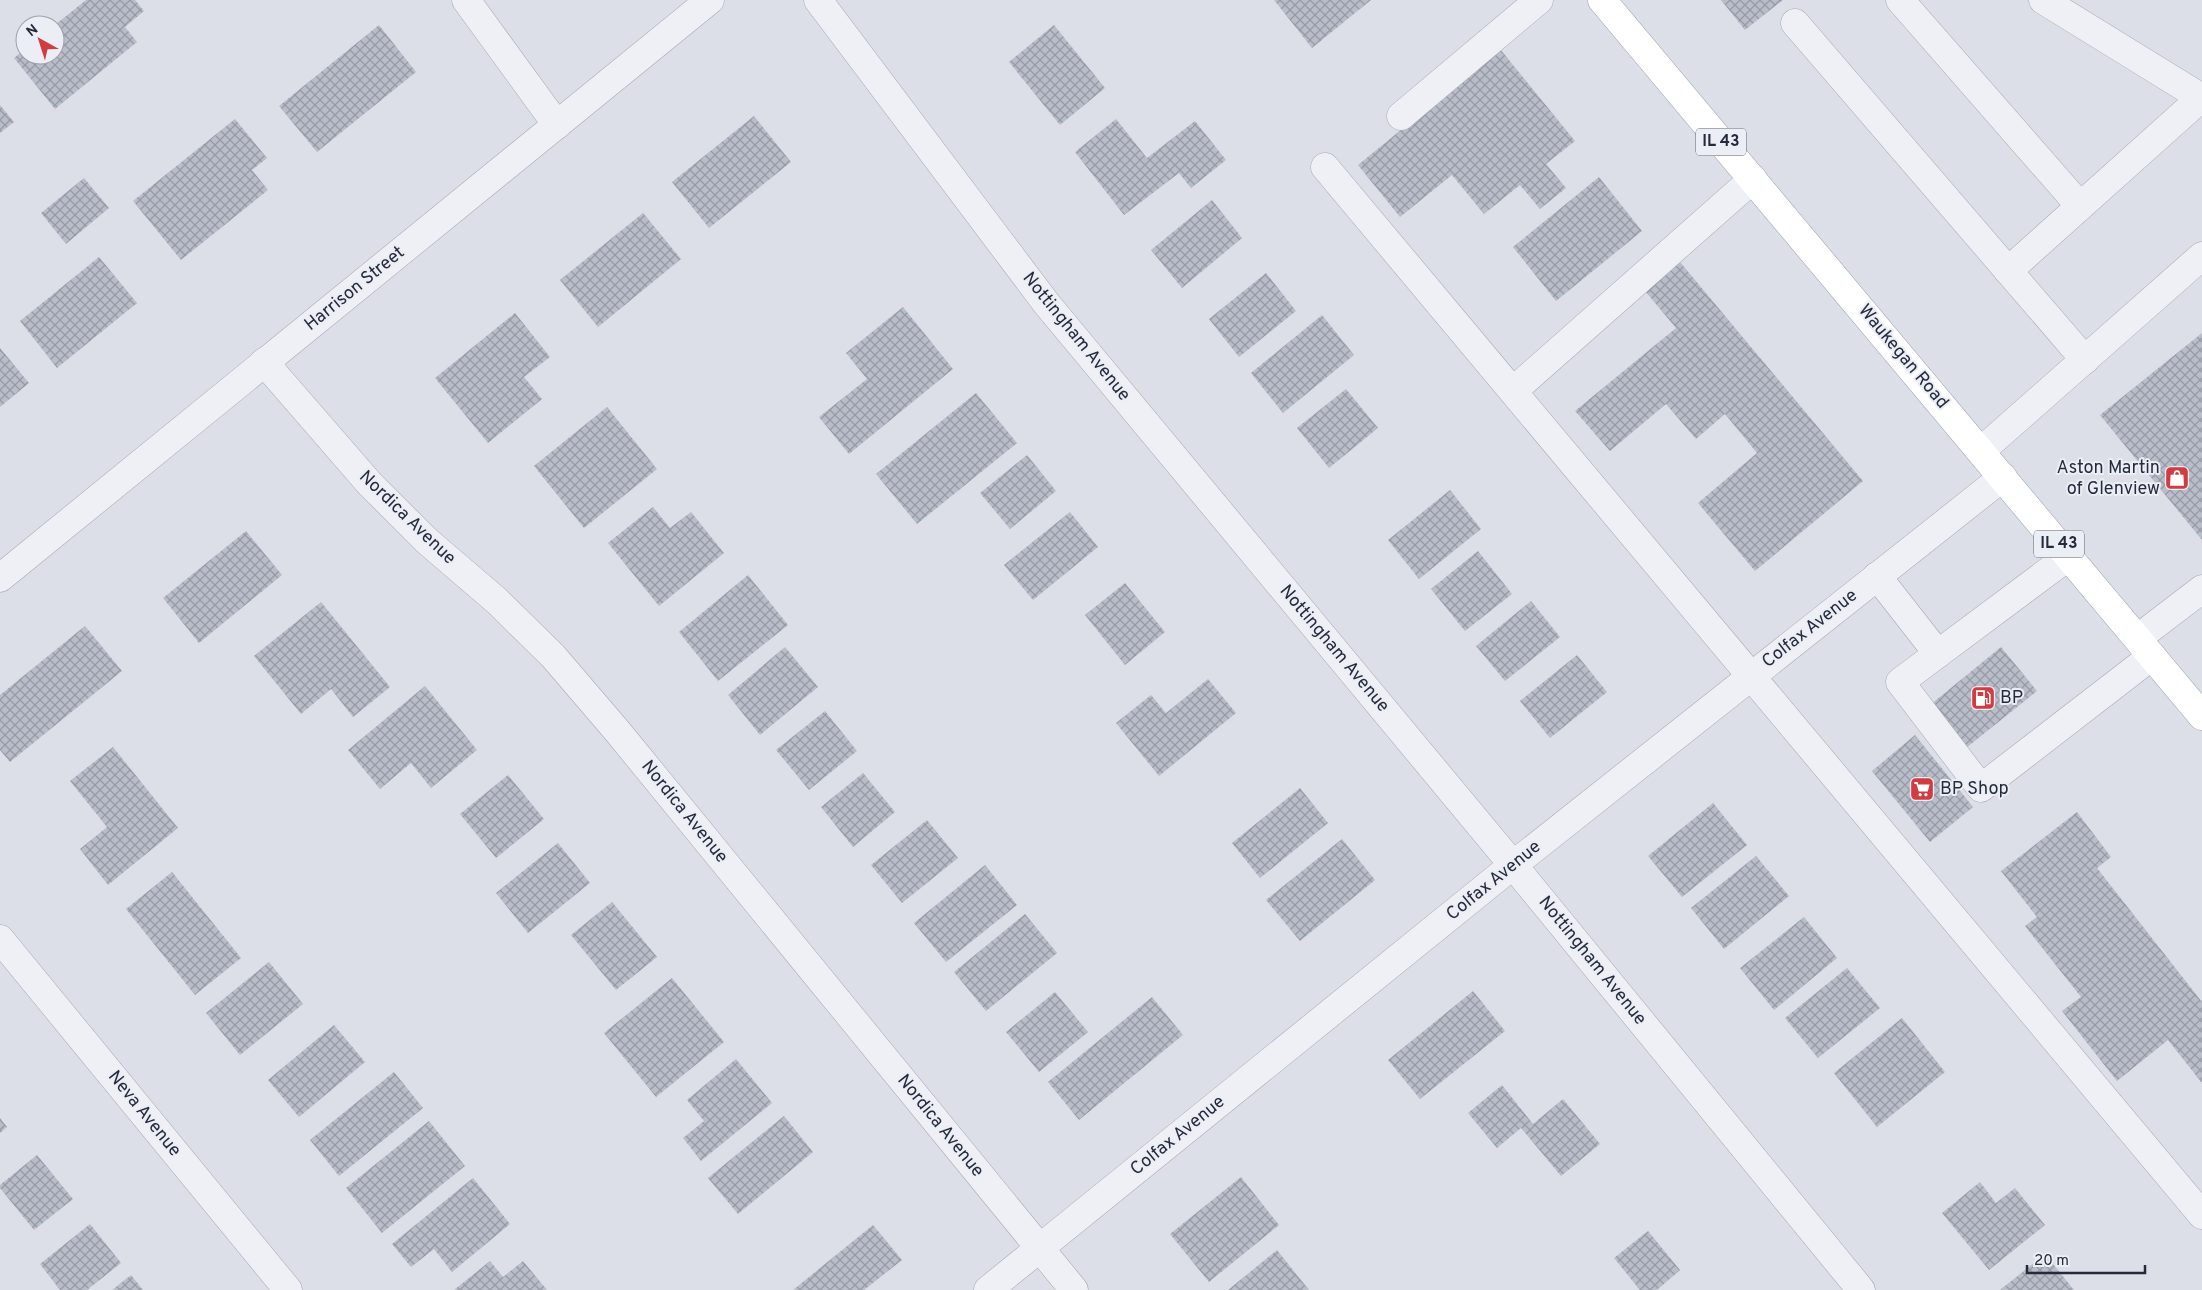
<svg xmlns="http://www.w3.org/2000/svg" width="2202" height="1290" font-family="Overpass,sans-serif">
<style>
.building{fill:url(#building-cross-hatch)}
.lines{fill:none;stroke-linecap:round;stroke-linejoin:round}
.minor-casing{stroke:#a5a9b4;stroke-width:29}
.major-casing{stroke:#9ba1b2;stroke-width:29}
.minor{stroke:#eef0f5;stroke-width:28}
.major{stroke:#fff;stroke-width:28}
.labels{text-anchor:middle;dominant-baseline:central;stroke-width:4;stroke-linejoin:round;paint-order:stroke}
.shield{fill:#ebeef4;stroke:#606674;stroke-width:1}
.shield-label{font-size:16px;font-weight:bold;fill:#252b3d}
.street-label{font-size:18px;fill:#252b3d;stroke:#ebeef4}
.poi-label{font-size:18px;fill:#252b3d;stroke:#ebeef4;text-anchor:start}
</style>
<defs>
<pattern id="building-cross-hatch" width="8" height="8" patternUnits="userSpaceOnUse" patternTransform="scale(1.25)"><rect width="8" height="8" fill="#b9bdc9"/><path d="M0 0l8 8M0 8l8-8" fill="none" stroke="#969aa4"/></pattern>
</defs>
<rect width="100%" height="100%" fill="#dcdfe7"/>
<g class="building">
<path d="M86 0H135L144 11 125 27 137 42 55 109 14 58 25 49V55H55V25Z"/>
<path d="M1274 0H1371L1312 48Z"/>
<path d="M1721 0H1783L1745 30Z"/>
<path d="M379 25 416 72 317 152 279 106Z"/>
<path d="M1054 25 1105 88 1060 125 1009 62Z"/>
<path d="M1500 49 1575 141 1546 164 1566 188 1540 209 1520 185 1484 214 1452 175 1400 217 1358 165Z"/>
<path d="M0 105 14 122 0 133Z"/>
<path d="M754 116 791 162 709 228 672 182Z"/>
<path d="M235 119 267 158 252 170 268 190 181 260 133 201Z"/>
<path d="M1116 119 1147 158 1195 121 1226 160 1191 188 1179 173 1124 215 1075 152Z"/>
<path d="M1599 177 1642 231 1556 301 1513 247Z"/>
<path d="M84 178 109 208 66 244 41 213Z"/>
<path d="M1212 200 1242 238 1182 288 1151 250Z"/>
<path d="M643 213 681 259 598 327 560 280Z"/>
<path d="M99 257 137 303 57 368 20 321Z"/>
<path d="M1680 262 1863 481 1755 571 1698 503 1757 453 1725 414 1696 439 1666 404 1610 451 1575 411 1676 328 1645 291Z"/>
<path d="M1266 273 1296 311 1239 357 1209 319Z"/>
<path d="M903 307 953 369 849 454 819 417 867 379 846 353Z"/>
<path d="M515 313 550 357 524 377 542 399 488 443 435 378Z"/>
<path d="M1322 315 1354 355 1283 413 1251 373Z"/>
<path d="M2202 333V540L2100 415Z"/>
<path d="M0 348 29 383 0 407Z"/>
<path d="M1346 389 1378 428 1329 468 1297 428Z"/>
<path d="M976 393 1017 443 917 524 876 474Z"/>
<path d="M607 407 657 469 584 528 534 466Z"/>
<path d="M1027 455 1056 491 1010 529 980 493Z"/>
<path d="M1450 490 1481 529 1419 579 1388 540Z"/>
<path d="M653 507 670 528 691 512 724 553 659 606 608 543Z"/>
<path d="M1070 512 1098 547 1033 600 1004 565Z"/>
<path d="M246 531 282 575 199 643 163 598Z"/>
<path d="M1478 551 1512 594 1465 631 1431 589Z"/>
<path d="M748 575 788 625 718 681 679 632Z"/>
<path d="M1125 583 1165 632 1125 665 1085 615Z"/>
<path d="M1531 601 1560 637 1505 681 1476 646Z"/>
<path d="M321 602 390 687 353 717 331 689 301 714 254 656Z"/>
<path d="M85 626 122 671 10 762 0 750V695Z"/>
<path d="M785 647 818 687 760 735 728 695Z"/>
<path d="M2001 647 2037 691 1966 748 1930 705Z"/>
<path d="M1577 655 1607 692 1550 738 1520 701Z"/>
<path d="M1208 679 1236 713 1159 776 1116 723 1151 695 1166 713Z"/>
<path d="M425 686 477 750 431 788 411 763 380 789 348 750Z"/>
<path d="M825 711 857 751 809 790 776 750Z"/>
<path d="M1915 735 1973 807 1930 842 1872 771Z"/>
<path d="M113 747 178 828 108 885 80 849 107 827 70 781Z"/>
<path d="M863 773 895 812 853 847 821 807Z"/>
<path d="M508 775 544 819 496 858 460 814Z"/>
<path d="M1300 788 1328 823 1260 878 1232 843Z"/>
<path d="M1713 803 1747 845 1682 897 1648 856Z"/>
<path d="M2077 812 2111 857 2097 868 2202 1002V1083L2168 1040 2117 1081 2062 1011 2081 997 2025 926 2037 917 2001 871Z"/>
<path d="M927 820 958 858 902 903 871 865Z"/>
<path d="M1342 839 1375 880 1300 941 1266 900Z"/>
<path d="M558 843 590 883 528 933 496 893Z"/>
<path d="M1756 856 1789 896 1724 949 1691 908Z"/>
<path d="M985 865 1017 905 946 962 914 923Z"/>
<path d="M172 872 241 958 195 995 126 909Z"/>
<path d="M612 902 657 957 616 990 571 935Z"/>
<path d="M1025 914 1057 953 986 1011 954 972Z"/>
<path d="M1804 917 1837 958 1774 1010 1740 968Z"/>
<path d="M269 962 303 1004 240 1055 206 1013Z"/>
<path d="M1847 968 1880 1008 1818 1058 1785 1018Z"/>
<path d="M672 978 724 1042 656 1097 604 1033Z"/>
<path d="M1473 991 1505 1031 1420 1099 1388 1060Z"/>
<path d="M1055 992 1088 1032 1039 1072 1006 1032Z"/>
<path d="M1152 997 1183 1035 1079 1120 1048 1082Z"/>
<path d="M1902 1018 1945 1072 1877 1127 1834 1073Z"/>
<path d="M334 1025 365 1062 299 1117 268 1080Z"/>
<path d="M736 1059 772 1103 701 1161 683 1138 704 1121 687 1100Z"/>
<path d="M394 1072 423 1108 339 1176 310 1140Z"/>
<path d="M1502 1085 1533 1124 1563 1099 1600 1144 1561 1176 1521 1128 1497 1148 1468 1113Z"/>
<path d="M784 1116 813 1152 738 1214 708 1178Z"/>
<path d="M0 1118 7 1127 0 1133Z"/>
<path d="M429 1121 465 1166 382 1233 346 1188Z"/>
<path d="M37 1155 73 1199 34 1230 0 1188V1185Z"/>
<path d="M1241 1177 1279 1225 1209 1282 1170 1234Z"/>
<path d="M473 1178 510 1224 452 1272 434 1249 411 1267 392 1244Z"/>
<path d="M1980 1182 1996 1203 2015 1188 2045 1225 1989 1270 1942 1213Z"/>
<path d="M90 1224 121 1263 87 1290H60L40 1264Z"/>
<path d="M873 1225 902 1260 864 1290H793Z"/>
<path d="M1648 1231 1680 1270 1657 1290H1640L1614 1258Z"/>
<path d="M1277 1250 1309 1290H1228Z"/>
<path d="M2045 1254 2074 1290H2000Z"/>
<path d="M490 1261 503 1277 523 1261 547 1290H454Z"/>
<path d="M131 1275 143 1290H112Z"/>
</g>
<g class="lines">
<defs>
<g id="minor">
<path d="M466 0 557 125"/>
<path d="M818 0 1046 303 1513 865 1861 1290"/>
<path d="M1900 0 2080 206"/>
<path d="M2043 0 2202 98"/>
<path d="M1795 23 2085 360"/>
<path d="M1401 116 1539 0"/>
<path d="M1325 167 2202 1215"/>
<path d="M2008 271 2201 98"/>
<path d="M264 362 369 483 427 541 497 601 553 656 618 732 1074 1290"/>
<path d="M1513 391 1753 179"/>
<path d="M1981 451 2202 256"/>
<path d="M2069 556 1900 682 1981 788 2152 656"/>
<path d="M1877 576 1938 654"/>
<path d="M0 578 710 0"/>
<path d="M2138 638 2202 589"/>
<path d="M0 939 288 1290"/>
<path d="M988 1290 1513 865 2003 477"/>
</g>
<path id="major" d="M1602 0 2202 716"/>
</defs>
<use href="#minor" class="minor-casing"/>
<use href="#major" class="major-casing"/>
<use href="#minor" class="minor"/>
<use href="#major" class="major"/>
</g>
<defs>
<symbol id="shop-square" viewBox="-11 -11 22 22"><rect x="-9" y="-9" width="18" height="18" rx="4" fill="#d13c40" stroke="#ebeef4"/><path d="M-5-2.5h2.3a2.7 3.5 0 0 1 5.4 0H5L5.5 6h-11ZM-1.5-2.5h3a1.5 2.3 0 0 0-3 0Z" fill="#fff"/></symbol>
<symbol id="fuel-square" viewBox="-11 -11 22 22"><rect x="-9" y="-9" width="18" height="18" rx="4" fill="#d13c40" stroke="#ebeef4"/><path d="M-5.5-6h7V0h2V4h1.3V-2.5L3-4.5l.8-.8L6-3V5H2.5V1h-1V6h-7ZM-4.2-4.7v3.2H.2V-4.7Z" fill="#fff"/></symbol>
<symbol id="supermarket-square" viewBox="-11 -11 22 22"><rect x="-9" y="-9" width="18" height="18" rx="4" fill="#d13c40" stroke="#ebeef4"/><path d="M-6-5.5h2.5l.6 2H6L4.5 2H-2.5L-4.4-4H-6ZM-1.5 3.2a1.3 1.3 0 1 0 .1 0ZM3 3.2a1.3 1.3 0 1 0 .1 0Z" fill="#fff"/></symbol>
</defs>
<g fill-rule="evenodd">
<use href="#shop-square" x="2163" y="464" width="28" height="28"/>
<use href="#fuel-square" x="1969" y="684" width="28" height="28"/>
<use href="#supermarket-square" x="1908" y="775" width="28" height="28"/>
</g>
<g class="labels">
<g class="shield">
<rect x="1696" y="128.5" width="50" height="27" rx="4"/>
<rect x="2034" y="530.5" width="50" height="27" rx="4"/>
</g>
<g class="shield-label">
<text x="1721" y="142">IL 43</text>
<text x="2059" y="544">IL 43</text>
</g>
<g class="street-label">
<text transform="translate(355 289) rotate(-39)">Harrison Street</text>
<text transform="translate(1076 337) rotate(51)">Nottingham Avenue</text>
<text transform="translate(1903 357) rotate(50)">Waukegan Road</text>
<text transform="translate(407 518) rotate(44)">Nordica Avenue</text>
<text transform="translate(1810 629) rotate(-38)">Colfax Avenue</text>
<text transform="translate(1334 649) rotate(50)">Nottingham Avenue</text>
<text transform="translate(684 812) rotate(51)">Nordica Avenue</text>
<text transform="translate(1494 881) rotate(-39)">Colfax Avenue</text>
<text transform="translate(1592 961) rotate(51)">Nottingham Avenue</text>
<text transform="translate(144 1114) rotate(51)">Neva Avenue</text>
<text transform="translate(940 1126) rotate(51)">Nordica Avenue</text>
<text transform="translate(1178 1136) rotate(-39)">Colfax Avenue</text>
</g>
<g class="poi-label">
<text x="2160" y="468" text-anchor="end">Aston Martin<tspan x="2160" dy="21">of Glenview</tspan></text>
<text x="2000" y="698">BP</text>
<text x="1940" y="789">BP Shop</text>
</g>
</g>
<g transform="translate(40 40) rotate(321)"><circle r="24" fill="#ebeef4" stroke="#9ca0ab"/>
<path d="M0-4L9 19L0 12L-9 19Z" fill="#d13c40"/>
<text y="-8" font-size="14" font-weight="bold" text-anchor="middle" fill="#252b3d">N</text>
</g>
<path d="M2027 1265v8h118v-8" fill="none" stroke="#252b3d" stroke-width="2.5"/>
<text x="2034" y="1265" font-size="15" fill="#252b3d" stroke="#ebeef4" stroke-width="4" paint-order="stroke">20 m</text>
</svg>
